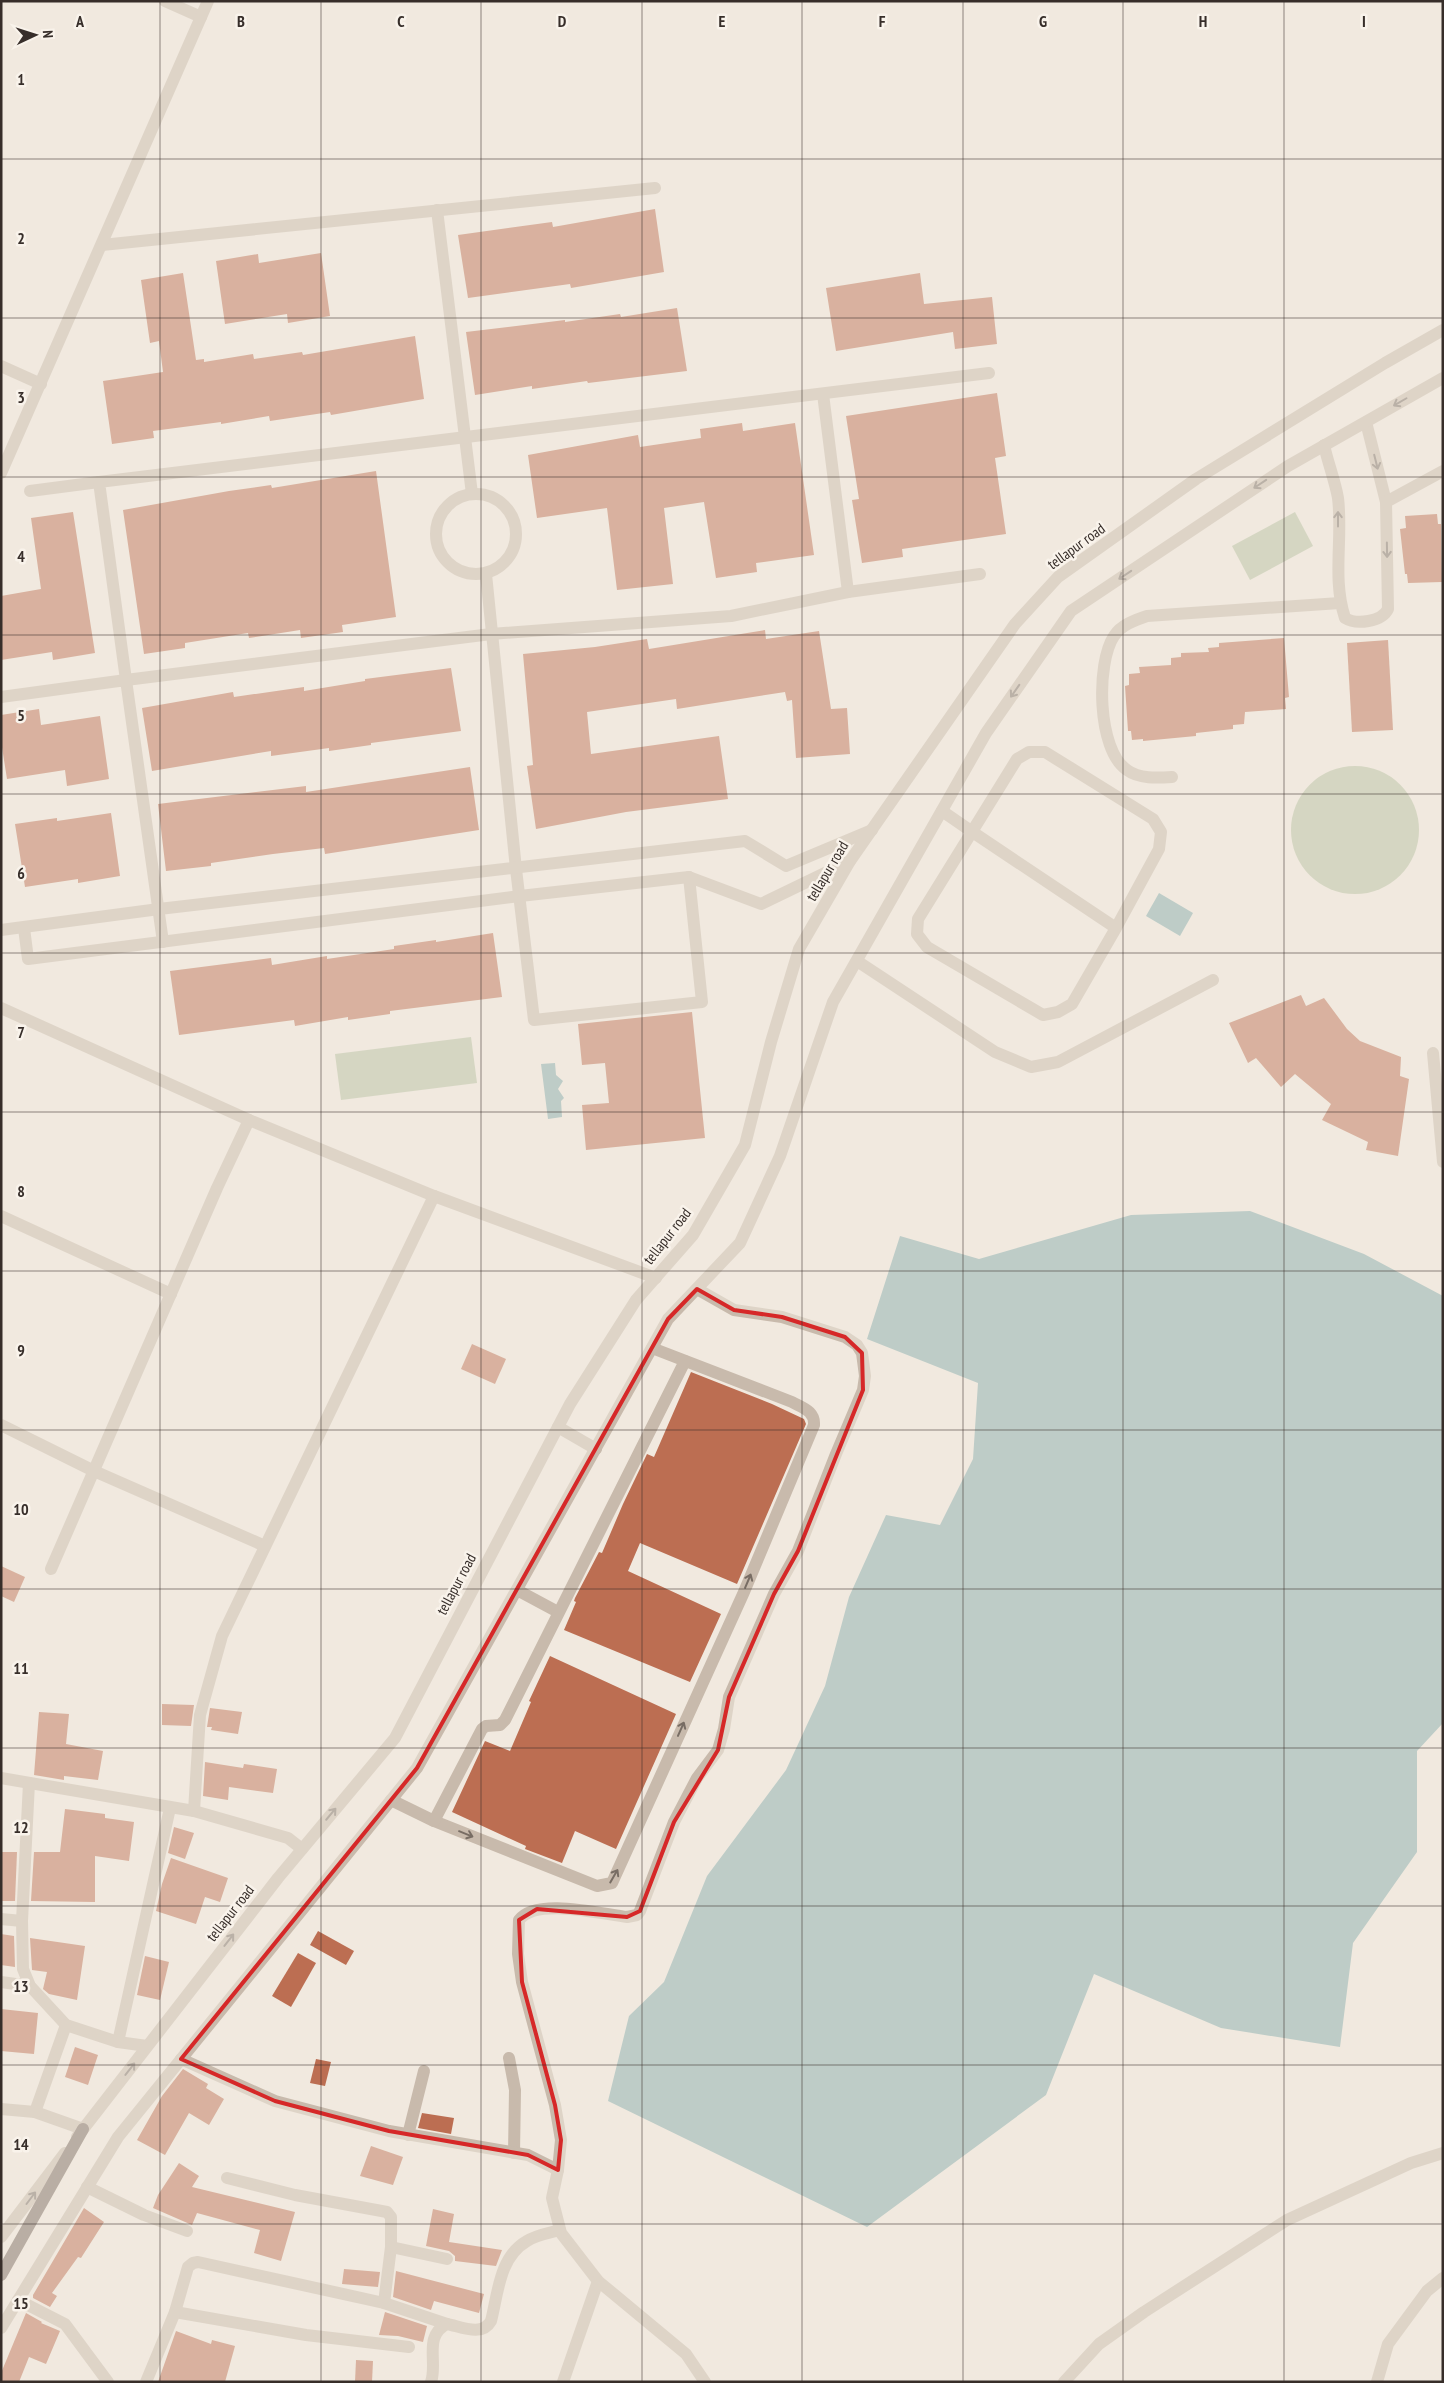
<svg xmlns="http://www.w3.org/2000/svg" width="1444" height="2383" font-family="'PT Sans Narrow',sans-serif">
<style>
.green{fill:#b4bfa0}
.water{fill:#80a9ac}
.building{fill:#bc6e52}
.lines{fill:none;stroke-linecap:round;stroke-linejoin:round}
.minor{stroke:#c8baac;stroke-width:12}
.major{stroke:#77665d;stroke-width:12}
.oneway{stroke:#786d64}
.marked{fill:none;stroke:#d62828;stroke-width:4;stroke-linejoin:round}
.grid{fill:none;stroke:#372e2a;stroke-width:1;stroke-opacity:0.55}
.labels{text-anchor:middle;dominant-baseline:central;stroke-width:5;stroke-linejoin:round;paint-order:stroke}
.street-label{font-size:15px;fill:#372e2a;stroke:#f9f3eb}
.grid-label{font-size:16px;text-anchor:middle;font-weight:bold;fill:#372e2a;stroke:#f9f3eb;stroke-width:5;stroke-linejoin:round;paint-order:stroke}
</style>
<rect width="100%" height="100%" fill="#f1e9df"/>
<g class="green">
<path d="M1295 512 1313 546 1250 580 1232 546Z"/>
<circle cx="1355" cy="830" r="64"/>
<path d="M471 1037 477 1083 341 1100 335 1054Z"/>
</g>
<g class="water">
<path d="M1159 893 1193 913 1180 936 1146 916Z"/>
<path d="M555 1063 556 1075 563 1081 558 1089 564 1098 561 1101 562 1117 548 1119 541 1064Z"/>
<path d="M1250 1211 1364 1254 1443 1296V1723L1417 1751V1852L1353 1943 1340 2047 1221 2028 1094 1974 1046 2095 867 2227 608 2101 629 2016 664 1982 707 1876 786 1770 825 1686 849 1597 886 1515 940 1525 973 1459 978 1383 867 1339 900 1236 979 1259 1131 1215Z"/>
</g>
<g class="building">
<path d="M655 209 664 272 571 288 570 284 468 298 458 235 552 222 553 227Z"/>
<path d="M321 253 330 316 288 323 287 314 225 324 216 261 258 254 259 263Z"/>
<path d="M183 273 196 360 204 359V362L253 354 254 359 302 352 303 355 415 336 424 399 331 415 330 412 270 421 269 416 221 424V422L153 431 154 438 112 444 103 381 163 372 159 341 150 343 141 280Z"/>
<path d="M920 273 924 304 992 297 997 344 955 349 953 332 836 351 826 288Z"/>
<path d="M677 308 687 371 588 383 587 381 532 389V386L475 395 466 332 565 320V322L620 314 621 317Z"/>
<path d="M997 393 1006 456 995 458 1006 534 902 549 903 557 862 563 852 500 859 499 846 416Z"/>
<path d="M742 423 743 431 795 423 814 555 756 563 757 572 716 578 704 502 664 508 673 584 617 590 607 508 537 518 528 455 638 435 640 447 701 438 700 429Z"/>
<path d="M376 471 396 617 342 625 343 632 301 638 300 630 249 638 248 633 185 643V648L144 654 123 510 229 491 271 485 272 488Z"/>
<path d="M73 512 95 653 53 660 52 652 1 660V596L41 589 31 518Z"/>
<path d="M1437 514 1438 524H1441L1442 582 1408 583 1407 574H1405L1400 529 1406 528 1405 516Z"/>
<path d="M765 630 766 639 819 631 831 709 847 708 850 754 796 758 792 700 787 701 785 692 677 709 676 699 587 712 591 754 719 736 728 799 626 812 536 829 527 766 533 765 523 654 595 647 647 639 649 649Z"/>
<path d="M1284 638 1289 697 1285 698 1286 709 1245 712 1244 724 1233 725V729L1196 733V736L1143 741V739L1132 740 1131 731H1128L1125 686 1129 685V674L1140 673 1139 667 1171 665V658L1181 657V653L1209 652 1208 648 1219 647V643Z"/>
<path d="M1388 640 1393 730 1352 732 1347 643Z"/>
<path d="M451 668 461 731 371 743V745L329 751V748L271 756V751L152 771 142 708 233 692 234 697 304 687V691L365 681V679Z"/>
<path d="M39 709 41 725 100 716 109 779 67 786 65 770 7 779 1 741V715Z"/>
<path d="M470 767 479 830 325 854 324 848 273 854 211 863V866L166 871 158 804 306 786V792Z"/>
<path d="M111 813 120 876 78 883V879L25 887 15 824 57 818V821Z"/>
<path d="M493 933 502 997 390 1011V1014L348 1020V1017L295 1026 294 1020 179 1035 170 971 271 958 272 965 327 956V959L394 949V946L436 940V942Z"/>
<path d="M1301 995 1306 1006 1324 998 1347 1029 1360 1041 1401 1057 1400 1076 1409 1079 1398 1156 1366 1150 1368 1142 1322 1120 1331 1104 1295 1074 1281 1087 1256 1058 1248 1063 1229 1023Z"/>
<path d="M692 1012 705 1138 586 1150 582 1105 609 1103 605 1063 582 1065 578 1024Z"/>
<path d="M472 1344 506 1359 495 1384 461 1369Z"/>
<path d="M691 1372 772 1404 804 1419 806 1424 737 1584 640 1543 628 1571 721 1614 690 1682 564 1630 576 1602 574 1601 575 1598 599 1552 602 1553 623 1504 647 1454 654 1457Z"/>
<path d="M1 1566 25 1577 14 1602 1 1596Z"/>
<path d="M550 1656 676 1714 616 1849 575 1831 562 1863 525 1849 526 1846 452 1812 485 1741 510 1751 531 1702 529 1701Z"/>
<path d="M162 1704 194 1705 191 1726 162 1725Z"/>
<path d="M210 1708 242 1712 238 1734 211 1730 212 1727H207Z"/>
<path d="M39 1712 69 1714 66 1744 103 1751 98 1780 64 1776V1780L34 1775Z"/>
<path d="M205 1762 243 1768 244 1764 277 1769 273 1793 229 1787 228 1800 203 1796Z"/>
<path d="M65 1809 105 1814V1818L134 1822 129 1861 95 1856V1902L31 1901 34 1852H60Z"/>
<path d="M174 1827 194 1833 185 1859 168 1853Z"/>
<path d="M1 1852H17L15 1901H1Z"/>
<path d="M171 1858 228 1878 220 1902 205 1897 196 1924 156 1911 162 1884Z"/>
<path d="M318 1931 354 1951 346 1965 310 1945Z"/>
<path d="M1 1934 14 1936 15 1967 1 1965Z"/>
<path d="M30 1938 85 1946 77 2000 49 1994 43 1989 47 1972 32 1970Z"/>
<path d="M298 1953 316 1963 291 2007 272 1996Z"/>
<path d="M145 1956 169 1962 160 2000 137 1995Z"/>
<path d="M1 2009 38 2013 34 2054 1 2051Z"/>
<path d="M75 2047 98 2055 88 2085 65 2077Z"/>
<path d="M316 2059 331 2062 325 2086 310 2083Z"/>
<path d="M183 2069 208 2084 206 2088 224 2099 209 2125 189 2113 165 2155 137 2140 162 2096Z"/>
<path d="M422 2113 454 2118 451 2134 418 2128Z"/>
<path d="M371 2146 403 2157 393 2185 360 2176Z"/>
<path d="M179 2163 199 2176 192 2187 295 2212 281 2261 254 2253 260 2230 197 2213 192 2225 153 2208 158 2195Z"/>
<path d="M84 2208 104 2222 81 2258 78 2257 52 2293 57 2296 50 2307 33 2298V2295Z"/>
<path d="M433 2209 454 2214 449 2242 502 2250 496 2266 455 2261V2256L449 2251 426 2246Z"/>
<path d="M344 2269 380 2272 378 2287 342 2284Z"/>
<path d="M396 2271 484 2294 479 2313 434 2301 431 2310 393 2297Z"/>
<path d="M385 2312 427 2326 423 2342 398 2336 379 2335Z"/>
<path d="M26 2313 42 2322 41 2323 60 2331 46 2364 29 2357 19 2382H1V2373Z"/>
<path d="M176 2331 211 2344 212 2340 235 2346 225 2382H158Z"/>
<path d="M356 2360 373 2361 372 2382H355Z"/>
</g>
<g class="lines">
<g class="minor">
<path d="M165 1 201 17"/>
<path d="M437 210 472 494"/>
<path d="M102 245 655 188"/>
<path d="M1 366 41 384"/>
<path d="M823 394 848 592"/>
<path d="M1324 445C1328 463 1335 481 1338 498 1343 538 1332 579 1345 618 1356 625 1382 622 1388 609L1386 502 1366 422"/>
<path d="M1 473 208 1"/>
<path d="M30 491 99 482"/>
<circle cx="476" cy="534" r="40"/>
<path d="M1386 502 1443 471"/>
<path d="M486 574 516 869 534 1020 702 1002 689 877"/>
<path d="M980 574 848 592 731 616 491 634 126 680 99 482 989 373"/>
<path d="M1 697 126 680 163 942"/>
<path d="M1172 777C1157 778 1139 779 1127 770 1097 750 1096 663 1114 636 1121 625 1135 620 1147 616L1340 603"/>
<path d="M942 811 971 831 1116 928 1072 1004 1058 1012 1043 1015 927 947 917 934 918 919 1017 759 1029 752H1045L1153 819 1161 832 1159 849 1116 928"/>
<path d="M24 928 28 959 520 896 689 877 761 904 850 861"/>
<path d="M1 930 159 909 745 841 786 866 872 830"/>
<path d="M857 961 995 1052 1031 1067 1058 1062 1213 980"/>
<path d="M1 1008 249 1120 434 1196 656 1278"/>
<path d="M1433 1053 1443 1162"/>
<path d="M1 1216 171 1294"/>
<path d="M697 1289 734 1310 782 1317 845 1337 857 1345 862 1353 865 1376 863 1390 836 1454 798 1551 774 1594 729 1697 724 1729 718 1750 697 1778 674 1822 640 1911 637 1915 627 1917C601 1914 536 1897 519 1920L518 1954 522 1982 555 2105 561 2140 558 2170 552 2198 561 2233 598 2281 686 2354 705 2382"/>
<path d="M1 1425 94 1471 265 1546"/>
<path d="M558 1427 596 1449"/>
<path d="M51 1569 217 1188 249 1120"/>
<path d="M517 1590 558 1612"/>
<path d="M1 1778 194 1811 288 1838 302 1849"/>
<path d="M29 1783 22 1921 23 1969 30 1986 66 2025 118 2042 147 2046"/>
<path d="M391 1800 434 1821 597 1886 612 1883 744 1592 814 1425C815 1411 803 1408 792 1402L652 1348"/>
<path d="M194 1811 200 1715 222 1636 434 1196"/>
<path d="M434 1821 482 1729 486 1726 500 1725 505 1720 685 1361"/>
<path d="M1 1919 22 1921"/>
<path d="M1 1982 30 1986"/>
<path d="M118 2042 170 1808"/>
<path d="M509 2058 515 2090 514 2153"/>
<path d="M181 2059 275 2101 389 2131 528 2155 558 2170"/>
<path d="M1 2109 35 2112 83 2129"/>
<path d="M35 2112 66 2025"/>
<path d="M408 2135 424 2071"/>
<path d="M77 2137 278 1878 395 1738 570 1404 636 1300 693 1235 745 1145 771 1042 799 949 850 861 1015 624 1058 577 1196 479 1385 363 1443 330"/>
<path d="M227 2178 295 2195 387 2212 391 2217V2247L384 2303"/>
<path d="M87 2187 144 2215 187 2231"/>
<path d="M1 2237 65 2153"/>
<path d="M391 2247 447 2259"/>
<path d="M18 2300 65 2324 108 2382"/>
<path d="M175 2312 306 2335 409 2347"/>
<path d="M1 2328 118 2137 417 1768 668 1319 740 1243 780 1156 833 1002 986 733 1071 611 1288 466 1443 378"/>
<path d="M146 2382 175 2312 188 2267 193 2263 198 2262 384 2303 447 2324"/>
<path d="M431 2382C438 2362 423 2336 447 2324 462 2327 482 2337 491 2321 498 2294 499 2257 527 2241 536 2235 549 2233 560 2230"/>
<path d="M563 2382 598 2281"/>
<path d="M1064 2382 1099 2344 1144 2312 1287 2220 1411 2163 1443 2153"/>
<path d="M1377 2382 1388 2344 1427 2291 1443 2278"/>
</g>
<path class="major" d="M1 2275 83 2129"/>
</g>
<defs><path id="oneway-shaft" d="M-6 0H5M1.5-3L5.5 0L1.5 3" fill="none" stroke-width="1.6" stroke-linecap="round" stroke-linejoin="round" transform="scale(1.25)"/></defs>
<g class="oneway">
<use href="#oneway-shaft" transform="translate(1400 402) rotate(150)"/>
<use href="#oneway-shaft" transform="translate(1376 462) rotate(76)"/>
<use href="#oneway-shaft" transform="translate(1260 484) rotate(146)"/>
<use href="#oneway-shaft" transform="translate(1338 519) rotate(-90)"/>
<use href="#oneway-shaft" transform="translate(1387 550) rotate(89)"/>
<use href="#oneway-shaft" transform="translate(1125 575) rotate(146)"/>
<use href="#oneway-shaft" transform="translate(1015 691) rotate(125)"/>
<use href="#oneway-shaft" transform="translate(748 1581) rotate(-67)"/>
<use href="#oneway-shaft" transform="translate(681 1729) rotate(-66)"/>
<use href="#oneway-shaft" transform="translate(331 1814) rotate(-50)"/>
<use href="#oneway-shaft" transform="translate(466 1834) rotate(22)"/>
<use href="#oneway-shaft" transform="translate(614 1876) rotate(-60)"/>
<use href="#oneway-shaft" transform="translate(229 1940) rotate(-52)"/>
<use href="#oneway-shaft" transform="translate(130 2069) rotate(-52)"/>
<use href="#oneway-shaft" transform="translate(31 2198) rotate(-53)"/>
</g>
<path d="M0 0H1444V2383H0ZM697 1289 734 1310 782 1317 845 1337 862 1353 863 1390 798 1551 774 1594 729 1697 718 1750 674 1822 640 1911 627 1917 537 1909 519 1920 522 1982 555 2105 561 2140 558 2170 528 2155 389 2131 275 2101 181 2059 417 1768 668 1319Z" fill="#f1e9df" fill-opacity=".55" fill-rule="evenodd"/>
<path class="marked" d="M697 1289 734 1310 782 1317 845 1337 862 1353 863 1390 798 1551 774 1594 729 1697 718 1750 674 1822 640 1911 627 1917 537 1909 519 1920 522 1982 555 2105 561 2140 558 2170 528 2155 389 2131 275 2101 181 2059 417 1768 668 1319Z"/>
<path class="grid" d="M160 1V2382M321 1V2382M481 1V2382M642 1V2382M802 1V2382M963 1V2382M1123 1V2382M1284 1V2382M1 159H1443M1 318H1443M1 477H1443M1 635H1443M1 794H1443M1 953H1443M1 1112H1443M1 1271H1443M1 1430H1443M1 1589H1443M1 1748H1443M1 1906H1443M1 2065H1443M1 2224H1443"/>
<g class="labels">
<g class="street-label">
<text transform="translate(1076 546) rotate(-36)">tellapur road</text>
<text transform="translate(827 871) rotate(-59)">tellapur road</text>
<text transform="translate(667 1236) rotate(-52)">tellapur road</text>
<text transform="translate(456 1584) rotate(-62)">tellapur road</text>
<text transform="translate(230 1913) rotate(-52)">tellapur road</text>
</g>
</g>
<g class="grid-label">
<text x="80" y="27">A</text>
<text x="241" y="27">B</text>
<text x="401" y="27">C</text>
<text x="562" y="27">D</text>
<text x="722" y="27">E</text>
<text x="882" y="27">F</text>
<text x="1043" y="27">G</text>
<text x="1203" y="27">H</text>
<text x="1364" y="27">I</text>
<text x="21" y="85">1</text>
<text x="21" y="244">2</text>
<text x="21" y="403">3</text>
<text x="21" y="562">4</text>
<text x="21" y="721">5</text>
<text x="21" y="879">6</text>
<text x="21" y="1038">7</text>
<text x="21" y="1197">8</text>
<text x="21" y="1356">9</text>
<text x="21" y="1515">10</text>
<text x="21" y="1674">11</text>
<text x="21" y="1833">12</text>
<text x="21" y="1992">13</text>
<text x="21" y="2150">14</text>
<text x="21" y="2309">15</text>
</g>
<rect width="1444" height="2383" fill="none" stroke="#372e2a" stroke-width="5"/>
<g transform="translate(35 35) rotate(86)" stroke="#f9f3eb" stroke-width="4" paint-order="stroke">
<path d="M0-4L9 19L0 12L-9 19Z" fill="#372e2a"/>
<text y="-8" font-size="14" font-weight="bold" text-anchor="middle" fill="#372e2a">N</text>
</g>
</svg>
